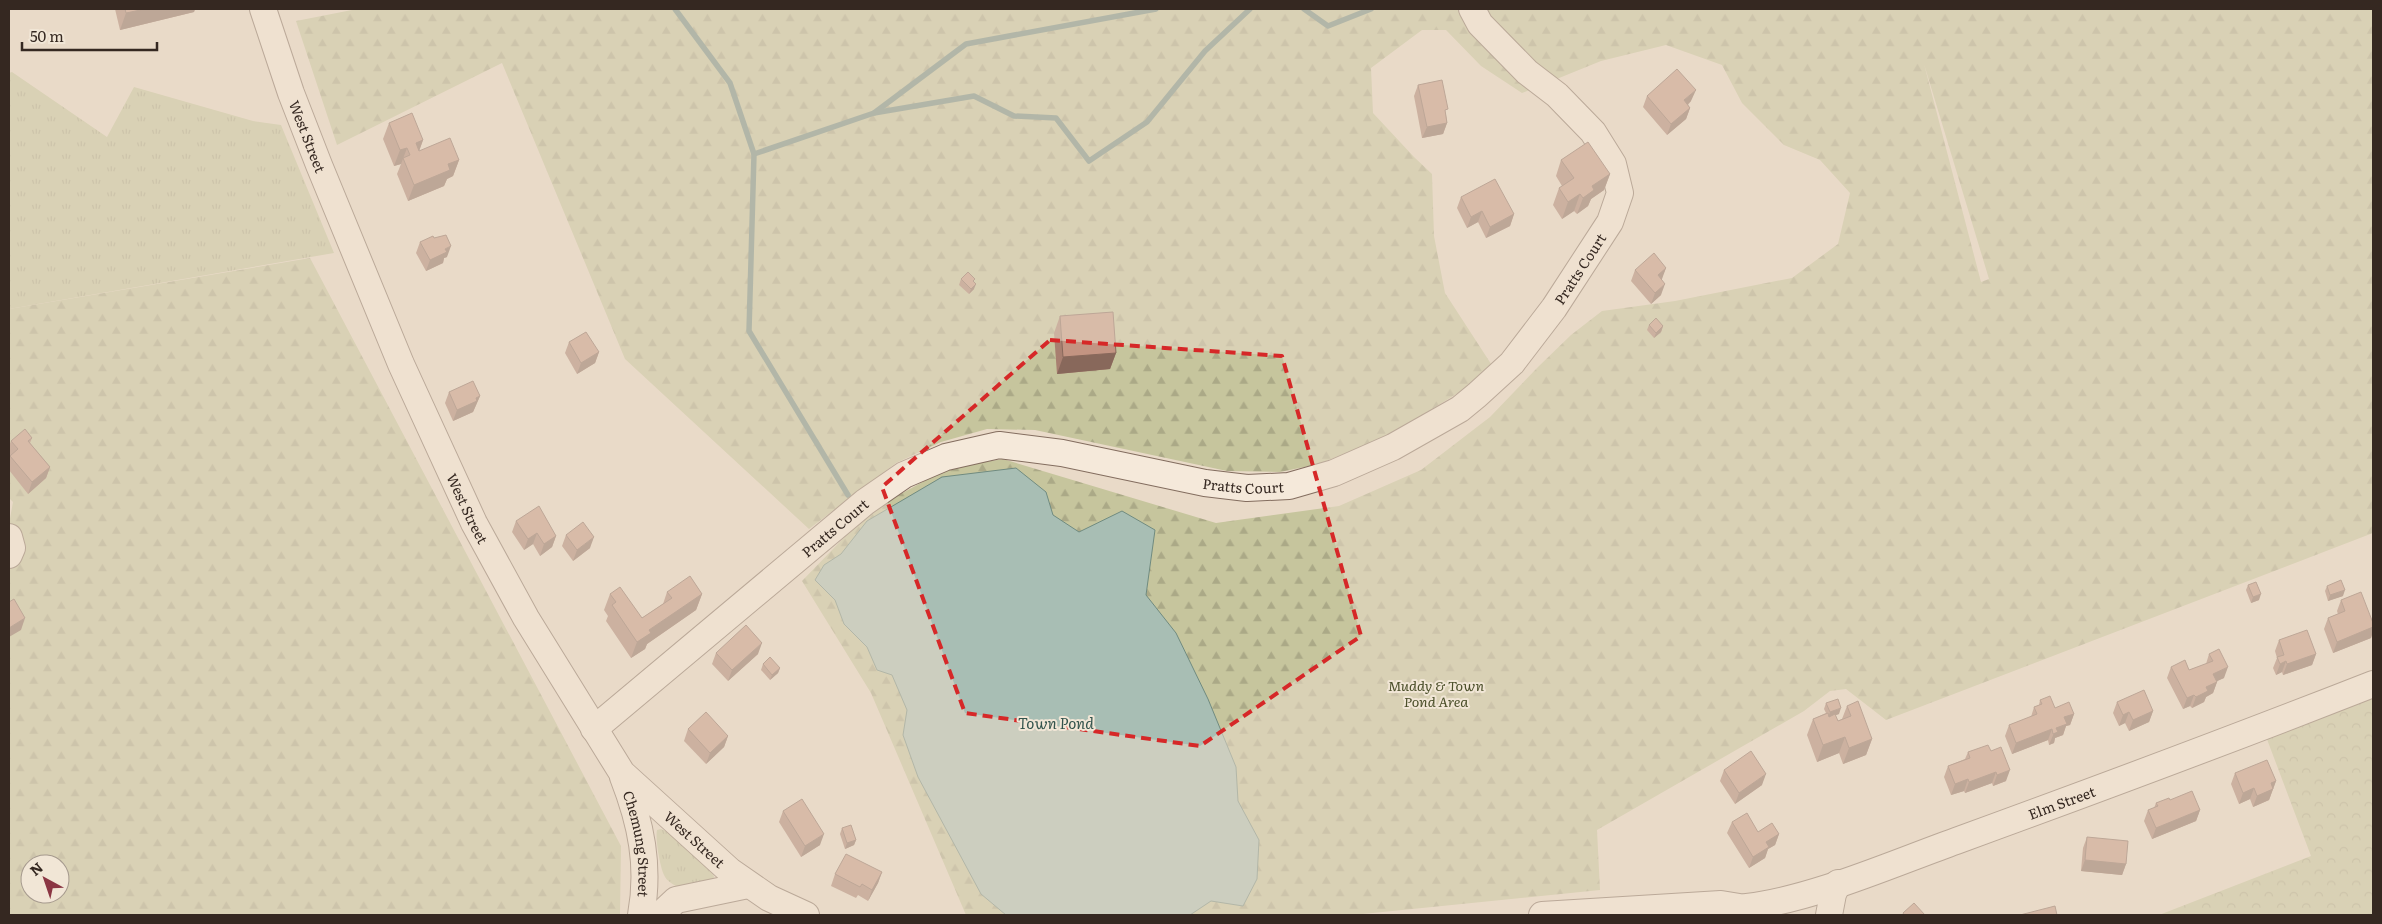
<svg xmlns="http://www.w3.org/2000/svg" width="2382" height="924" font-family="Literata,serif">
<style>
.grass{fill:url(#grass-tufts)}
.forest{fill:url(#forest-firs);fill-rule:evenodd}
.park{fill:url(#park-crowns)}
.water{fill:#a8beb4;stroke:#708b80}
.lines{fill:none;stroke-linecap:round;stroke-linejoin:round}
.stream{stroke:#708b80;stroke-width:5.5}
.minor-casing{stroke:#836d5f;stroke-width:28}
.minor{stroke:#f5e9da;stroke-width:26}
.wall{fill:#a87f70}
.shaded-wall{fill:#88685b}
.building{fill:#c39482;stroke:#88685b}
.marked{fill:none;stroke:#d62828;stroke-width:4;stroke-dasharray:10 6;stroke-linejoin:round}
.labels{text-anchor:middle;dominant-baseline:central;stroke-width:4;stroke-linejoin:round;paint-order:stroke}
.street-label{font-size:14px;fill:#352821;stroke:#f1e6d6}
.park-label{font-size:14px;font-style:italic;fill:#4b4f2a;stroke:#f1e6d6}
.water-label{font-size:15px;font-style:italic;fill:#32534c;stroke:#f1e6d6}
</style>
<defs>
<pattern id="grass-tufts" width="24" height="20" patternUnits="userSpaceOnUse" patternTransform="scale(1.25)"><rect width="24" height="20" fill="#c6c59d"/><path d="M3 7l-1-3M5 7V3M7 7l1-3M15 17l-1-3M17 17v-4M19 17l1-3" fill="none" stroke="#aba987"/></pattern>
<pattern id="forest-firs" width="22" height="20" patternUnits="userSpaceOnUse" patternTransform="scale(1.25)"><rect width="22" height="20" fill="#c6c59d"/><path d="M5 1l3.5 6h-7zM16 11l3.5 6h-7z" fill="#aba987"/></pattern>
<pattern id="park-crowns" width="20" height="18" patternUnits="userSpaceOnUse" patternTransform="scale(1.25)"><rect width="20" height="18" fill="#c6c59d"/><path d="M2 6a3 3 0 1 1 6 0M12 15a3 3 0 1 1 6 0" fill="none" stroke="#aba987"/></pattern>
</defs>
<rect width="100%" height="100%" fill="#e9dac8"/>
<g class="grass">
<path d="M12 72 107 137 134 87 253 121 281 125 334 253 9 309V73Z"/>
<path d="M661 829 668 832 710 870 714 876 713 881 679 887C673 885 667 881 664 875 660 867 655 839 657 830Z"/>
</g>
<g class="forest">
<path d="M357 9H2373V533L1886 720 1846 689 1830 691 1804 711 1597 830 1600 890 1353 915H966L871 693 802 581 862 519 888 501 948 468 1003 459 1216 523 1339 506 1421 470 1490 417 1538 367 1571 335 1602 311 1675 301 1792 278 1838 244 1850 193 1820 160 1784 145 1742 103 1722 65 1666 45 1601 61 1522 93 1481 66 1446 30H1422L1371 68 1373 113 1414 157 1432 174 1434 236 1445 293 1495 370 1390 435 1319 464 1280 472 1227 471 1035 430 987 429 941 442 896 463 809 529 625 359 502 63 337 145 296 21ZM1924 64 1989 279 1981 282Z"/>
<path d="M310 258 621 846 620 915H9V524L13 502 9 498V309ZM30 864H60V894H30Z"/>
</g>
<path class="park" d="M2373 694V915H2159L2311 856 2265 734Z"/>
<path class="water" d="M1016 468 1046 492 1053 515 1079 532 1122 511 1155 530 1146 595 1176 633 1208 699 1236 767 1238 801 1259 840 1257 879 1243 906 1211 901 1190 915H1006L981 894 918 777 903 735 907 710 892 675 877 670 867 647 844 624 835 600 815 580 824 565 841 554 867 521 942 477Z"/>
<g class="lines">
<g class="stream">
<path d="M675 9 730 83 754 154 749 331 848 495"/>
<path d="M1304 9 1328 26 1371 9"/>
<path d="M874 113 974 96 1014 116 1056 118 1089 161 1147 122 1205 51 1250 9"/>
<path d="M754 154 874 113 966 44 1156 9"/>
</g>
<defs>
<g id="minor">
<path id="s1" d="M263 9 291 93 319 165 401 364 474 523 526 618 622 773 730 871 769 898 806 915"/>
<path d="M9 537 12 548 9 555"/>
<path id="s2" d="M594 729 865 502 904 475 946 457 999 445 1062 453 1205 483 1247 488 1289 486 1334 473 1393 447 1460 409 1477 395 1512 363 1554 308 1610 222 1620 193 1613 164 1593 132 1557 95 1527 72 1480 24 1472 9"/>
<path id="s3" d="M623 777C641 823 650 866 641 915"/>
<path id="s4" d="M1747 907C1813 899 1892 864 1956 841 2096 790 2235 738 2373 684"/>
<path d="M660 915 676 900 748 885"/>
<path d="M1542 915 1721 904 1764 911"/>
<path d="M1829 915 1833 894 1838 883"/>
</g>
</defs>
<use href="#minor" class="minor-casing"/>
<use href="#minor" class="minor"/>
</g>
<g class="wall">
<path d="M115 9H195L194 12 120 30Z"/>
<path d="M1418 85 1446 115 1447 123 1443 134 1422 138 1414 96Z"/>
<path d="M1647 96 1691 101 1688 105 1690 108 1686 119 1667 135 1643 107Z"/>
<path d="M389 123 423 140 419 151 459 160 453 176 447 179 444 186 408 201 397 174 401 164 394 166 383 139Z"/>
<path d="M1561 160 1610 174 1604 190 1591 199 1588 206 1577 214 1574 211 1562 219 1553 205 1559 188 1562 186 1556 176Z"/>
<path d="M1461 197 1514 214 1510 226 1486 238 1478 222 1467 228 1457 208Z"/>
<path d="M420 242 447 257 444 258 443 263 426 271 416 253Z"/>
<path d="M1666 268 1661 279V295L1651 304 1631 281 1635 270Z"/>
<path d="M961 279 974 282V289L969 294 959 285Z"/>
<path d="M1060 316 1116 353 1110 369 1057 374 1054 333Z"/>
<path d="M1649 325 1663 326 1661 332 1654 338 1647 330Z"/>
<path d="M569 342 599 352 595 363 577 374 565 353Z"/>
<path d="M449 392 480 396 473 412 453 421 445 403Z"/>
<path d="M32 438 30 443 50 467 46 478 28 494 9 470V459L10 456 9 454V446L11 441Z"/>
<path d="M516 521 556 536 552 547 540 556 533 544 524 550 512 532Z"/>
<path d="M566 535 590 548 573 561 562 546Z"/>
<path d="M2248 585 2259 600 2251 603 2246 590Z"/>
<path d="M2327 586 2343 596 2328 601 2325 591Z"/>
<path d="M667 592 702 594 696 610 647 644 645 649 631 658 606 621 608 616 604 610 610 594 642 618 663 604Z"/>
<path d="M2341 600 2373 623V631L2371 638 2333 653 2324 629 2328 618 2338 614 2337 611Z"/>
<path d="M2279 640 2316 654 2312 665 2283 675 2282 672 2276 675 2273 668 2277 658 2275 651Z"/>
<path d="M716 653 758 654 728 681 712 664Z"/>
<path d="M2209 654 2224 678 2216 681 2217 682 2213 693 2206 697 2204 702 2192 708 2190 706 2183 709 2167 678 2171 667 2189 670 2206 664Z"/>
<path d="M763 664 780 668 778 673 770 680 761 670Z"/>
<path d="M2040 700 2055 708 2074 714 2070 725 2066 726 2063 735 2055 738 2054 743 2049 745 2048 740 2012 754 2005 736 2009 725 2031 717 2034 707 2039 705Z"/>
<path d="M2117 702 2153 711 2149 722 2129 731 2125 723 2119 726 2113 713Z"/>
<path d="M1826 703 1839 714 1835 715 1838 721 1842 719 1847 706 1872 739 1866 755 1843 764 1839 753 1817 762 1807 735 1813 719 1826 713 1824 709Z"/>
<path d="M688 729 728 736 724 747 706 764 684 741Z"/>
<path d="M1991 751 2006 781 1993 786 1992 783 1965 793 1964 791 1951 795 1944 777 1948 766 1965 759 1968 752Z"/>
<path d="M1724 770 1762 785 1735 804 1720 781Z"/>
<path d="M2235 773 2276 781 2269 800 2253 807 2250 799 2239 804 2231 784Z"/>
<path d="M2170 800 2200 810 2196 821 2152 839 2144 821 2148 810 2154 808 2156 803Z"/>
<path d="M783 811 820 845 801 857 779 822Z"/>
<path d="M1732 822 1758 832 1779 834 1775 845 1768 849 1765 858 1749 868 1727 833Z"/>
<path d="M842 828 856 840 854 845 845 849 840 834Z"/>
<path d="M2087 837 2126 864 2122 875 2081 871 2083 848Z"/>
<path d="M882 872 878 883 868 901 858 895 856 898 831 886 835 874Z"/>
</g>
<g class="shaded-wall">
<path d="M145 9H195L194 12 120 30 126 13Z"/>
<path d="M1696 90 1691 101 1680 111 1684 100Z"/>
<path d="M1690 108 1686 119 1667 135 1671 124Z"/>
<path d="M1447 123 1443 134 1422 138 1427 127Z"/>
<path d="M423 140 417 157 416 143Z"/>
<path d="M407 148 401 164 394 166 400 150Z"/>
<path d="M459 160 453 176 447 179 444 186 408 201 414 185 448 164Z"/>
<path d="M1610 174 1604 190 1591 199 1588 206 1577 214 1583 198 1592 186Z"/>
<path d="M1580 194 1574 211 1562 219 1568 202Z"/>
<path d="M1482 211 1478 222 1467 228 1471 217Z"/>
<path d="M1514 214 1510 226 1486 238 1490 227Z"/>
<path d="M451 246 447 257 444 258 443 263 426 271 430 260 445 249Z"/>
<path d="M1666 268 1662 279 1654 286 1658 275Z"/>
<path d="M976 284 974 289 969 294 971 289Z"/>
<path d="M1665 284 1661 295 1651 304 1655 293Z"/>
<path d="M1663 326 1661 332 1654 338 1656 333Z"/>
<path d="M599 352 595 363 577 374 581 363Z"/>
<path d="M1116 353 1110 369 1057 374 1063 357Z"/>
<path d="M480 396 473 412 453 421 457 410Z"/>
<path d="M50 467 46 478 28 494 32 482Z"/>
<path d="M537 533 533 544 524 550 528 539Z"/>
<path d="M556 536 552 547 540 556 544 544Z"/>
<path d="M594 537 590 548 573 561 577 550Z"/>
<path d="M2345 590 2343 596 2328 601 2330 595Z"/>
<path d="M702 594 696 610 647 644 645 649 631 658 637 642 649 630Z"/>
<path d="M2261 594 2259 600 2251 603 2253 597Z"/>
<path d="M25 618 21 630 9 637V628Z"/>
<path d="M2373 627V631L2371 638 2333 653 2337 642Z"/>
<path d="M762 643 758 654 728 681 732 670Z"/>
<path d="M2316 654 2312 665 2283 675 2287 664Z"/>
<path d="M2286 661 2282 672 2276 675 2280 664Z"/>
<path d="M2228 667 2224 678 2209 685 2213 674Z"/>
<path d="M780 668 778 673 770 680 772 675Z"/>
<path d="M2217 682 2213 693 2206 697 2204 702 2192 708 2196 697 2206 687Z"/>
<path d="M2194 695 2190 706 2183 709 2187 698Z"/>
<path d="M1841 708 1839 714 1828 718 1830 712Z"/>
<path d="M2153 711 2149 722 2129 731 2133 720Z"/>
<path d="M2129 712 2125 723 2119 726 2123 715Z"/>
<path d="M2074 714 2070 725 2066 726 2063 735 2055 738 2054 743 2049 745 2056 728 2064 717Z"/>
<path d="M2052 729 2048 740 2012 754 2016 743Z"/>
<path d="M728 736 724 747 706 764 710 753Z"/>
<path d="M1845 737 1839 753 1817 762 1823 745Z"/>
<path d="M1872 739 1866 755 1843 764 1849 748Z"/>
<path d="M2010 770 2006 781 1993 786 1997 775Z"/>
<path d="M1996 772 1992 783 1965 793 1969 782Z"/>
<path d="M1766 774 1762 785 1735 804 1739 793Z"/>
<path d="M1968 779 1964 791 1951 795 1955 784Z"/>
<path d="M2276 781 2269 800 2253 807 2257 796 2271 783Z"/>
<path d="M2254 788 2250 799 2239 804 2243 793Z"/>
<path d="M2200 810 2196 821 2152 839 2156 828Z"/>
<path d="M824 834 820 845 801 857 805 846Z"/>
<path d="M1779 834 1775 845 1768 849 1765 858 1749 868 1753 857 1766 842Z"/>
<path d="M856 840 854 845 845 849 847 843Z"/>
<path d="M2085 860 2126 864 2122 875 2081 871Z"/>
<path d="M882 872 878 883 868 901 872 890Z"/>
</g>
<g class="building">
<path d="M125 9H145L126 13Z"/>
<path d="M1677 69 1696 90 1684 100 1690 108 1671 124 1647 96Z"/>
<path d="M1442 80 1448 109 1445 110 1447 123 1427 127 1418 85Z"/>
<path d="M412 113 423 140 416 143 419 151 450 138 459 160 448 164 450 170 414 185 403 158 410 155 407 148 400 150 389 123Z"/>
<path d="M1588 142 1610 174 1592 186 1594 190 1583 198 1580 194 1568 202 1559 188 1574 178 1561 160Z"/>
<path d="M1495 179 1514 214 1490 227 1482 211 1471 217 1461 197Z"/>
<path d="M446 235 451 246 445 249 447 252 430 260 420 242 433 236 434 238Z"/>
<path d="M1654 253 1666 268 1658 275 1665 284 1655 293 1635 270Z"/>
<path d="M968 272 975 279 973 281 976 284 971 289 961 279Z"/>
<path d="M1113 312 1116 353 1063 357 1060 316Z"/>
<path d="M1656 318 1663 326 1656 333 1649 325Z"/>
<path d="M586 332 599 352 581 363 569 342Z"/>
<path d="M473 381 480 396 476 398 477 401 457 410 449 392Z"/>
<path d="M25 429 32 438 28 441 50 467 32 482 10 456 18 449 11 441Z"/>
<path d="M539 506 556 536 544 544 537 533 528 539 516 521Z"/>
<path d="M583 522 594 537 577 550 566 535Z"/>
<path d="M690 576 702 594 649 630 651 633 637 642 612 605 616 602 610 594 620 587 642 618 672 598 667 592Z"/>
<path d="M2341 580 2345 590 2330 595 2327 586Z"/>
<path d="M2256 582 2261 594 2253 597 2248 585Z"/>
<path d="M2361 592 2373 623V627L2337 642 2328 618 2345 611 2341 600Z"/>
<path d="M14 599 25 618 9 628V602Z"/>
<path d="M746 625 762 643 732 670 716 653Z"/>
<path d="M2307 630 2316 654 2287 664 2286 661 2280 664 2277 657 2284 655 2279 640Z"/>
<path d="M2219 649 2228 667 2213 674 2217 682 2206 687 2208 691 2196 697 2194 695 2187 698 2171 667 2185 660 2189 670 2213 661 2209 654Z"/>
<path d="M770 657 780 668 772 675 763 664Z"/>
<path d="M2144 690 2153 711 2133 720 2129 712 2123 715 2117 702Z"/>
<path d="M2050 696 2055 708 2069 702 2074 714 2064 717 2067 724 2056 728 2058 732 2053 734 2052 729 2016 743 2009 725 2037 714 2034 707 2042 704 2040 700Z"/>
<path d="M1838 699 1841 708 1830 712 1826 703Z"/>
<path d="M1858 701 1872 739 1849 748 1845 737 1823 745 1813 719 1828 713 1829 717 1835 714 1838 721 1851 716 1847 706Z"/>
<path d="M706 712 728 736 710 753 688 729Z"/>
<path d="M1988 745 1991 751 2001 747 2010 770 1997 775 1996 772 1969 782 1968 779 1955 784 1948 766 1970 758 1968 752Z"/>
<path d="M1751 751 1766 774 1739 793 1724 770Z"/>
<path d="M2267 760 2276 781 2271 783 2273 789 2257 796 2254 788 2243 793 2235 773Z"/>
<path d="M2192 791 2200 810 2156 828 2148 810 2158 806 2156 803 2169 798 2170 800Z"/>
<path d="M802 799 824 834 805 846 783 811Z"/>
<path d="M1747 813 1758 832 1772 823 1779 834 1766 842 1769 847 1753 857 1732 822Z"/>
<path d="M851 825 856 840 847 843 842 828Z"/>
<path d="M2087 837 2128 841 2126 864 2085 860Z"/>
<path d="M846 854 882 872 872 890 862 884 860 887 835 874Z"/>
<path d="M1914 903 1925 915H1904L1903 913Z"/>
<path d="M2055 906 2057 915H2020Z"/>
</g>
<path d="M0 0H2382V924H0ZM1050 340 1282 356 1361 636 1200 746 965 713 882 487Z" fill="#e9dac8" fill-opacity=".55" fill-rule="evenodd"/>
<path class="marked" d="M1050 340 1282 356 1361 636 1200 746 965 713 882 487Z"/>
<g class="labels">
<g class="street-label">
<text stroke="none"><textPath href="#s1" startOffset="135">West Street</textPath></text>
<text stroke="none"><textPath href="#s2" startOffset="1169">Pratts Court</textPath></text>
<text stroke="none"><textPath href="#s2" startOffset="749">Pratts Court</textPath></text>
<text stroke="none"><textPath href="#s1" startOffset="540">West Street</textPath></text>
<text stroke="none"><textPath href="#s2" startOffset="314">Pratts Court</textPath></text>
<text stroke="none"><textPath href="#s4" startOffset="332">Elm Street</textPath></text>
<text stroke="none"><textPath href="#s1" startOffset="945">West Street</textPath></text>
<text stroke="none"><textPath href="#s3" startOffset="69">Chemung Street</textPath></text>
</g>
<g class="park-label">
<text x="1436" y="685">Muddy &amp; Town<tspan x="1436" dy="16">Pond Area</tspan></text>
</g>
<g class="water-label">
<text x="1056" y="722">Town Pond</text>
</g>
</g>
<rect width="2382" height="924" fill="none" stroke="#352821" stroke-width="20"/>
<g transform="translate(45 879) rotate(320)"><circle r="24" fill="#f1e6d6" stroke="#a69a8e"/>
<path d="M0-4L9 19L0 12L-9 19Z" fill="#8b3643"/>
<text y="-8" font-size="14" font-weight="bold" text-anchor="middle" fill="#352821">N</text>
</g>
<path d="M22 42v8h135v-8" fill="none" stroke="#352821" stroke-width="2.5"/>
<text x="30" y="42" font-size="15" fill="#352821" stroke="#f1e6d6" stroke-width="4" paint-order="stroke">50 m</text>
</svg>
